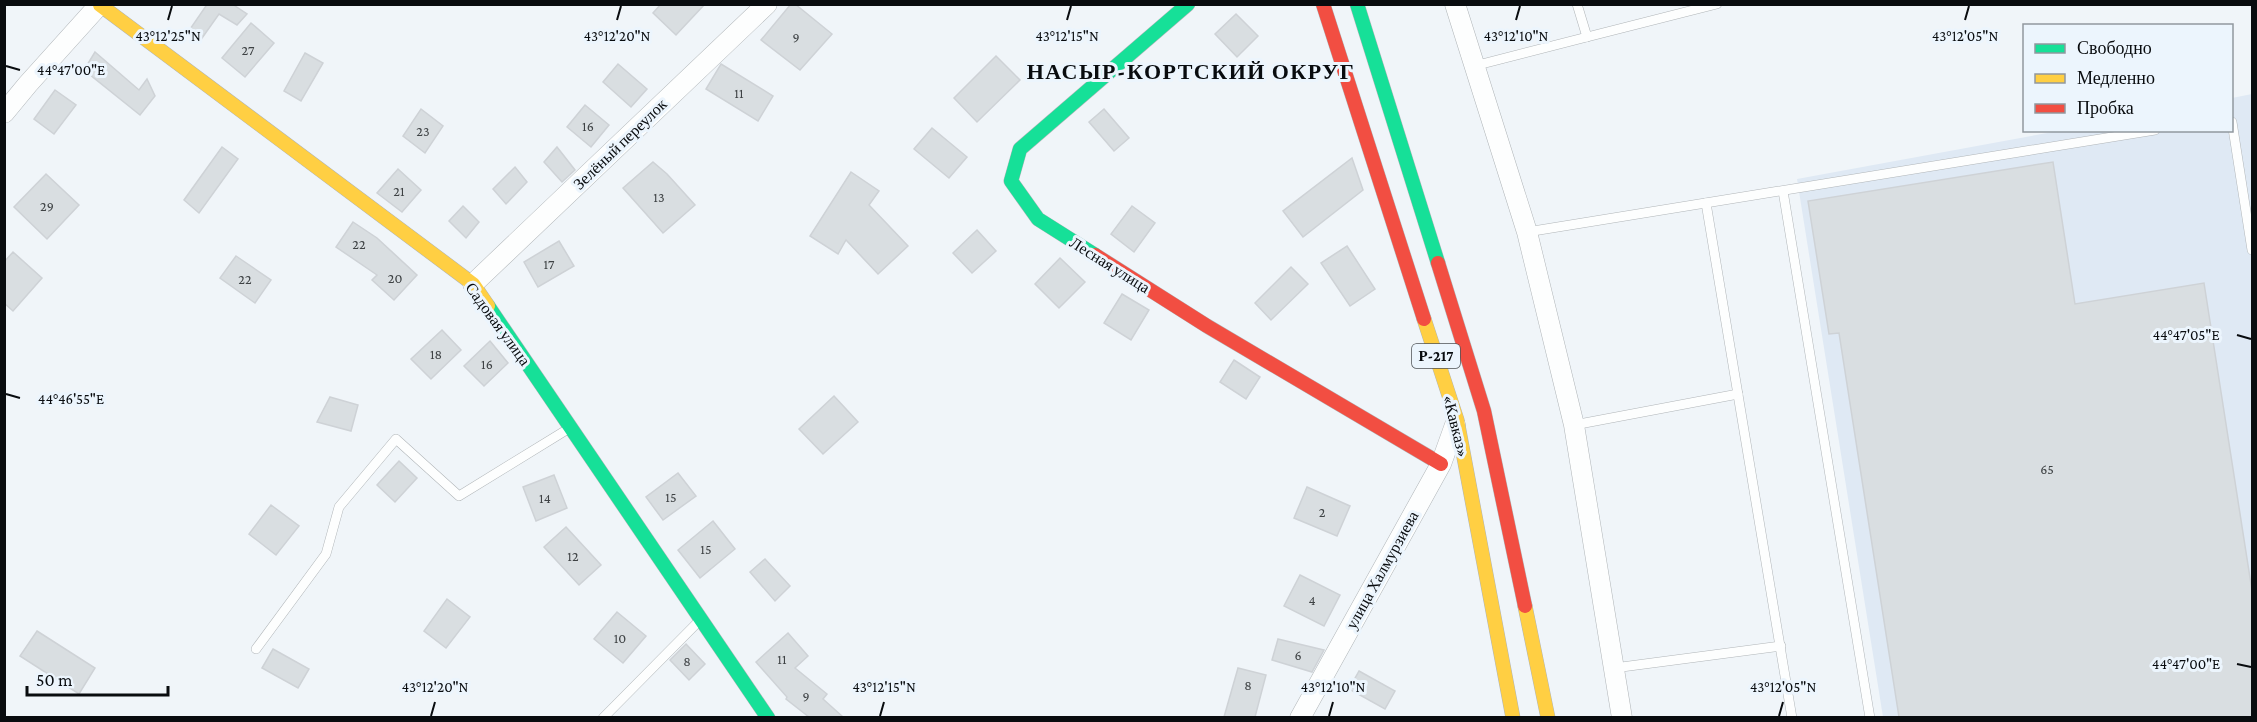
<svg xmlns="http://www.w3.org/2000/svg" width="2257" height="722" font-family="'Crimson Pro',serif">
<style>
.built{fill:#dfe9f4}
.building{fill:#d9dee1;stroke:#ced2d6;stroke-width:1.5}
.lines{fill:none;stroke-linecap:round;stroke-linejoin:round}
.lane-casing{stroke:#b0b5b8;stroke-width:10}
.street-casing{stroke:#b0b5b8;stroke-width:21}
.fast-casing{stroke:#b0b5b8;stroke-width:15}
.slow-casing{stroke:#b0b5b8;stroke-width:15}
.jam-casing{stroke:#b0b5b8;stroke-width:15}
.lane{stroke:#fdfefe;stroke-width:9}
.street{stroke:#fdfefe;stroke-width:20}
.fast{stroke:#16e098;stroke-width:14}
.slow{stroke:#ffcf43;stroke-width:14}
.jam{stroke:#f24e42;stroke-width:14}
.ticks{fill:none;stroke:#090c0f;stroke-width:2}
.labels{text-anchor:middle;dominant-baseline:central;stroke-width:6;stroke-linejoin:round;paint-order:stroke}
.number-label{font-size:14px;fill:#3e4244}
.shield{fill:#ecf5fd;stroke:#4d5256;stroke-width:1.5}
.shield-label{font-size:15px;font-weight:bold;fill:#090c0f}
.street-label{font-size:16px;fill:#090c0f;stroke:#ecf5fd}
.district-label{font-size:22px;font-weight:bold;letter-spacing:1.5px;fill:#090c0f;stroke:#ecf5fd}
.ticks-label{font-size:15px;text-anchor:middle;fill:#090c0f;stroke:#ecf5fd;stroke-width:6;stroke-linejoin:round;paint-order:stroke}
</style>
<rect width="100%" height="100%" fill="#f0f5f9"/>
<path class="built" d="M2252 94V717H1883L1797 179 2058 131 2232 130V98Z"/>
<g class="building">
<path d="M203 4H232L247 14 237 25 219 14 200 41 188 32 206 6Z"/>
<path d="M661 4H705L676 35 653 13Z"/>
<path d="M791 4H795L832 34 800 70 761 40Z"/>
<path d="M1236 14 1258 36 1237 57 1215 34Z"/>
<path d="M251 23 274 43 245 77 222 58Z"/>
<path d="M95 52 139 90 147 79 155 96 140 115 84 70Z"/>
<path d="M305 53 323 63 301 101 284 91Z"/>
<path d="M996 56 1020 80 977 122 954 98Z"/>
<path d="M618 64 647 89 631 107 603 82Z"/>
<path d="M721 64 773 96 758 121 706 89Z"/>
<path d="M55 90 76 105 54 134 34 119Z"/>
<path d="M585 105 609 125 591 147 567 127Z"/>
<path d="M421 109 443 126 425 153 403 136Z"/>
<path d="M1104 109 1129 138 1114 151 1089 122Z"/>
<path d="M932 128 967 157 949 178 914 149Z"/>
<path d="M222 147 238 159 199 213 184 200Z"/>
<path d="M557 147 575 170 562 182 544 162Z"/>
<path d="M1352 158 1363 190 1303 237 1283 211Z"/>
<path d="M653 162 667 174 695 205 663 233 623 188Z"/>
<path d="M2053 162 2075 304 2204 283 2253 597V717H1899L1839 333 1829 334 1808 201Z"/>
<path d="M515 167 527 182 506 204 493 189Z"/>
<path d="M398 169 421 190 402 212 377 193Z"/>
<path d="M851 172 879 191 869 205 908 246 878 274 846 240 838 254 810 236Z"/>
<path d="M46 174 79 205 47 239 14 207Z"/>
<path d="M463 206 479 222 466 238 449 221Z"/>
<path d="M1132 206 1155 223 1134 252 1111 234Z"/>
<path d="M353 222 377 238 417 275 394 300 372 280 377 275 336 247Z"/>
<path d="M977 230 996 251 972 273 953 253Z"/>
<path d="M559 241 574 266 538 287 524 262Z"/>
<path d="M1347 246 1375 289 1350 306 1321 263Z"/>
<path d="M13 252 42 278 13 311 4 303V262Z"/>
<path d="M236 256 271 280 255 303 220 278Z"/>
<path d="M1060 258 1085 282 1059 308 1035 284Z"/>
<path d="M1291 267 1308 284 1271 320 1255 303Z"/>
<path d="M1122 294 1149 310 1131 340 1104 323Z"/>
<path d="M442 330 461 350 431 379 411 359Z"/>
<path d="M490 341 508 363 484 386 464 366Z"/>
<path d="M1234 360 1260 377 1246 399 1220 382Z"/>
<path d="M834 396 858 422 823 454 799 429Z"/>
<path d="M330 397 358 405 351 431 317 422Z"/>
<path d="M399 461 417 478 395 502 377 485Z"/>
<path d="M678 473 696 496 663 520 646 497Z"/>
<path d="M554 475 567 508 536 521 523 487Z"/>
<path d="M1307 487 1350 506 1337 536 1294 518Z"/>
<path d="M271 505 299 526 276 555 249 534Z"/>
<path d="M713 521 735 549 700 578 678 550Z"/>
<path d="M566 527 601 565 579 585 544 547Z"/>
<path d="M765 559 790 586 775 601 750 572Z"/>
<path d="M1300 575 1340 595 1324 626 1284 606Z"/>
<path d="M447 599 470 617 446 648 424 631Z"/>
<path d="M617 612 646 636 623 663 594 639Z"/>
<path d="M37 631 95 668 79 694 20 656Z"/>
<path d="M788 633 808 656 795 668 827 694 823 699 843 717H809L786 699 787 697 756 662Z"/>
<path d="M1278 639 1324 650 1312 672 1272 660Z"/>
<path d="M686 644 705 664 689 680 670 660Z"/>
<path d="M273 649 309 669 298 688 262 668Z"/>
<path d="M1238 668 1266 675 1255 717H1224Z"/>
<path d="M1359 671 1395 691 1385 709 1349 689Z"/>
</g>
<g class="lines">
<defs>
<g id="lane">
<path d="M1577 4 1587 37 1717 4"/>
<path d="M1474 66 1587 37"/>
<path d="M2232 122 2252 250"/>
<path d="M1783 191 1870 718"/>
<path d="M1706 203 1792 718"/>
<path d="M1527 232 2155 130"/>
<path d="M1574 425 1738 394"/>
<path d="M256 649 326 554 339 507 396 439 459 496 568 429"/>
<path d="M1614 668 1781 646"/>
<path d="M603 718 699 621"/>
</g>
<g id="street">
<path d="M1455 4 1527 232 1574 425 1622 718"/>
<path d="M4 113 28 84 100 4"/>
<path d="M473 284 767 4"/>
<path d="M1300 718 1441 464 1455 425"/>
</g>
<g id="fast">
<path d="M1357 4 1438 263"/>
<path d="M1095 255 1038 219 1011 181 1020 149 1188 4"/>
<path d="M488 306 768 718"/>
</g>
<g id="slow">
<path d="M100 5 473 284 488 306"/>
<path d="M1424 319 1457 420 1513 718"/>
<path d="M1525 606 1548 718"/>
</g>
<g id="jam">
<path d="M1323 4 1424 319"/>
<path d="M1095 255 1207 326 1441 464"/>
<path d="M1438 263 1484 411 1525 606"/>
</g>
</defs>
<use href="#lane" class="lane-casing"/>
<use href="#street" class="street-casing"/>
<use href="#fast" class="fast-casing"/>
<use href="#slow" class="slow-casing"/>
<use href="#jam" class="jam-casing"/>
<use href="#lane" class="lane"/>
<use href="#street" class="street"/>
<use href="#fast" class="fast"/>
<use href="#slow" class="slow"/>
<use href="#jam" class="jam"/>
</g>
<path class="ticks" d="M168 20 172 6M617 20 621 6M1067 20 1071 6M1516 20 1520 6M1965 20 1969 6M6 66 20 70M2237 335 2251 339M6 394 20 398M2237 664 2251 667M431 716 435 702M880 716 884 702M1329 716 1333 702M1779 716 1783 702"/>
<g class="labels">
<g class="number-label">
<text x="796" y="37">9</text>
<text x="248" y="50">27</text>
<text x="739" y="93">11</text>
<text x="588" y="126">16</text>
<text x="423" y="131">23</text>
<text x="399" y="191">21</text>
<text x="659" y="197">13</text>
<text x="47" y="206">29</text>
<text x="359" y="244">22</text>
<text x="549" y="264">17</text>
<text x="395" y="278">20</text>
<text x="245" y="279">22</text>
<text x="436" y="354">18</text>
<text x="487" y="364">16</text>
<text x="2047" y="469">65</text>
<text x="671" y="497">15</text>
<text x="545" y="498">14</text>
<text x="1322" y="512">2</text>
<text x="706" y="549">15</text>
<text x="573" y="556">12</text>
<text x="1312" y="600">4</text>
<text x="620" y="638">10</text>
<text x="1298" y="655">6</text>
<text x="782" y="659">11</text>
<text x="687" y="661">8</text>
<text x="1248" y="685">8</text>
<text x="806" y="696">9</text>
</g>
<rect class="shield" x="1412" y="344" width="48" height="24" rx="4.5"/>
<g class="shield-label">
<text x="1436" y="356">Р-217</text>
</g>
<g class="street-label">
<text transform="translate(620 144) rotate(-44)">Зелёный переулок</text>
<text transform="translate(1110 265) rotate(32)">Лесная улица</text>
<text transform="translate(498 324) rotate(54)">Садовая улица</text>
<text transform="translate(1456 426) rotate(76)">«Кавказ»</text>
<text transform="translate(1382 570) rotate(-61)">улица Халмурзиева</text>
</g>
<g class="district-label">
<text x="1191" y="71">НАСЫР-КОРТСКИЙ ОКРУГ</text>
</g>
</g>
<g class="ticks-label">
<text x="1965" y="41">43°12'05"N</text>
<text x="168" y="41">43°12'25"N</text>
<text x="617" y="41">43°12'20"N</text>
<text x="1067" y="41">43°12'15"N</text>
<text x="1516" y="41">43°12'10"N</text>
<text x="71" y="75">44°47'00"E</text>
<text x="2186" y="340">44°47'05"E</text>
<text x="71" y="404">44°46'55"E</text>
<text x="2186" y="669">44°47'00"E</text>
<text x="435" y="692">43°12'20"N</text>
<text x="884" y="692">43°12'15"N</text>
<text x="1333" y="692">43°12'10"N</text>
<text x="1783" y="692">43°12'05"N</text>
</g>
<rect width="2257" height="722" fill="none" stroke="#090c0f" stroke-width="12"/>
<rect x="2023" y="24" width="210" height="108" fill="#ecf5fd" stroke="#91989e" stroke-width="1.5"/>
<rect x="2035" y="44" width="30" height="9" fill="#16e098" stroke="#91989e" stroke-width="1.5"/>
<text x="2077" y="54" font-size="18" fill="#090c0f">Свободно</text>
<rect x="2035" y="74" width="30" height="9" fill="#ffcf43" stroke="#91989e" stroke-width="1.5"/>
<text x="2077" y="84" font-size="18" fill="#090c0f">Медленно</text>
<rect x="2035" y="104" width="30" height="9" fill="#f24e42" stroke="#91989e" stroke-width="1.5"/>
<text x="2077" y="114" font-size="18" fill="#090c0f">Пробка</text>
<path d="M27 686v9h141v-9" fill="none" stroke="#090c0f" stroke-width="3"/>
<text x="36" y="686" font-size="18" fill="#090c0f" stroke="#ecf5fd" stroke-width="4.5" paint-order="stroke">50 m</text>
</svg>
